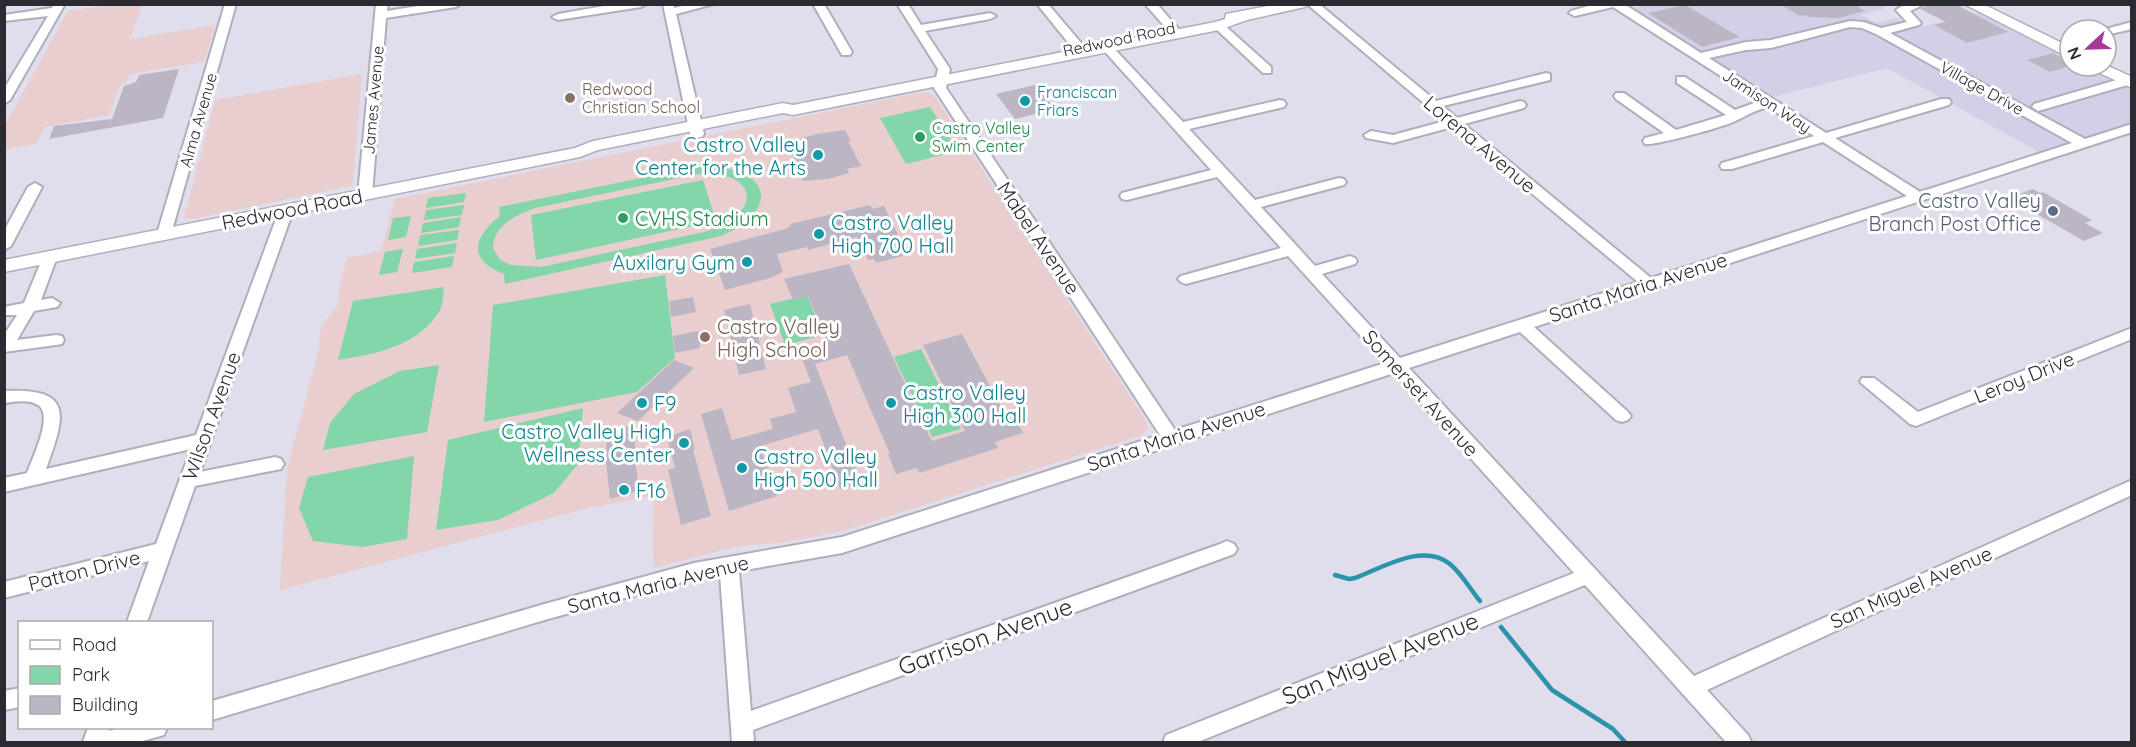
<svg xmlns="http://www.w3.org/2000/svg" width="2136" height="747" font-family="Quicksand,sans-serif">
<style>
.built{fill:#d3cfe6}
.education{fill:#e9cecf}
.green{fill:#83d5aa;fill-rule:evenodd}
.lines{fill:none;stroke-linecap:round;stroke-linejoin:round}
.stream{stroke:#2b94aa;stroke-width:4.5}
.building{fill:#bcb6c4}
.minor-casing{stroke:#b0adbc;stroke-width:4}
.major-casing{stroke:#b0adbc;stroke-width:3}
.minor{fill:#fff;fill-rule:evenodd}
.major{fill:#fff;fill-rule:evenodd}
.education-dot{fill:#8d6e63;stroke:#fff;stroke-width:2}
.culture-dot{fill:#0f9aa8;stroke:#fff;stroke-width:2}
.leisure-dot{fill:#2e9e5b;stroke:#fff;stroke-width:2}
.service-dot{fill:#5c6f8a;stroke:#fff;stroke-width:2}
.labels{text-anchor:middle;dominant-baseline:central;stroke-width:6;stroke-linejoin:round;paint-order:stroke}
.far-street-label{font-size:16px;fill:#2c2b31;stroke:#fff}
.far-education-label{font-size:16px;fill:#785e54;stroke:#fff;text-anchor:start}
.far-culture-label{font-size:16px;fill:#0d838f;stroke:#fff;text-anchor:start}
.far-leisure-label{font-size:16px;fill:#27864d;stroke:#fff;text-anchor:start}
.culture-label{font-size:20px;fill:#0d838f;stroke:#fff;text-anchor:start}
.street-label{font-size:20px;fill:#2c2b31;stroke:#fff}
.service-label{font-size:20px;fill:#4e5e75;stroke:#fff;text-anchor:end}
.leisure-label{font-size:20px;fill:#27864d;stroke:#fff;text-anchor:start}
.education-label{font-size:20px;fill:#785e54;stroke:#fff;text-anchor:start}
.near-street-label{font-size:24px;fill:#2c2b31;stroke:#fff}
</style>
<rect width="100%" height="100%" fill="#e0dded"/>
<path class="built" d="M1651 4 1880 5 1886 8 1860 15 1876 23 1896 18 1913 26 1922 27 1979 12 2070 57V66H2088L2131 87V123L2039 152 1887 68 1769 98 1629 9Z"/>
<g class="education">
<path d="M111 5H142L130 39 216 25 204 62 130 74 126 83 121 84 109 115 45 127 36 144 5 149V125L68 11Z"/>
<path d="M362 74 353 183 350 186 193 219 184 218 215 100Z"/>
<path d="M923 92 932 94 935 97 1146 421 1148 428 1142 435 843 531 787 542 739 546 654 568 653 496 588 508 280 590 287 469 319 349 321 326 337 307 341 280 347 258 381 251 395 199Z"/>
</g>
<g class="green">
<path d="M930 107 958 151 906 164 880 118Z"/>
<path d="M709 166C773 170 779 211 721 236L505 284 504 274C467 260 473 237 500 216L499 207 685 169ZM698 174C761 170 763 216 704 232L541 267 511 265 500 260 493 248C493 226 516 215 535 208Z"/>
<path d="M703 180 716 221 536 260 531 215Z"/>
<path d="M466 193 464 202 426 208 428 198Z"/>
<path d="M464 205 462 215 424 220 426 210Z"/>
<path d="M411 216 406 237 388 240 393 218Z"/>
<path d="M461 217 459 227 421 233 423 223Z"/>
<path d="M459 230 457 240 418 246 420 235Z"/>
<path d="M457 243 455 253 415 259 417 249Z"/>
<path d="M403 249 397 272 379 275 385 252Z"/>
<path d="M454 256 452 267 412 273 414 262Z"/>
<path d="M665 275 675 358 637 392 484 422 493 305Z"/>
<path d="M444 287C443 294 443 304 440 310 419 346 376 354 338 360L353 301Z"/>
<path d="M807 295 823 335 785 345 770 304Z"/>
<path d="M921 349 961 429 932 437 894 357Z"/>
<path d="M439 365 427 432 323 450 330 423 354 394 400 371Z"/>
<path d="M583 408 578 464 554 493 498 520 436 530 448 440Z"/>
<path d="M414 456 407 539 363 547 313 541 299 508 308 477Z"/>
</g>
<g class="lines">
<g class="stream">
<path d="M1335 575 1349 579 1355 578C1382 568 1423 542 1450 564 1462 574 1470 589 1480 601"/>
<path d="M1501 627 1552 690 1613 729 1625 742"/>
</g>
</g>
<g class="building">
<path d="M1779 4H1854L1865 11 1839 18 1809 17 1805 15 1800 16Z"/>
<path d="M1932 4H1955L2008 32 1967 43 1934 25 1946 22 1920 9Z"/>
<path d="M1685 5 1740 37 1702 47 1648 13Z"/>
<path d="M2053 53 2070 62V66L2050 72 2027 60Z"/>
<path d="M179 69 163 118 49 139 54 126 112 119 124 86 136 82 139 75Z"/>
<path d="M1035 85 1055 109 1015 119 996 94Z"/>
<path d="M845 130 851 141H848L861 166 847 169 849 173 828 179 803 181 787 142 817 134Z"/>
<path d="M2033 189 2040 193 2043 192 2092 220 2085 223 2103 233 2084 241 2014 201 2017 200 2011 197Z"/>
<path d="M870 205 872 209 884 206 906 251 901 252 903 256 876 263 874 259 868 260 857 237 808 250 807 247 777 254 783 272 770 278 725 290 710 249 785 229 791 226 790 224Z"/>
<path d="M849 264 932 441 965 431 923 345 962 334 1007 418 1014 416 1023 433 995 442 998 448 919 473 917 468 896 474 888 454H890L847 355 815 364 861 483 840 489 818 429 760 446 777 496 729 511 701 414 722 408 732 440 773 429 770 419 796 412 788 388 811 382 800 354 829 346 808 296 793 300 784 279Z"/>
<path d="M693 297 696 312 671 317 669 301Z"/>
<path d="M750 304 766 369 739 375 724 310Z"/>
<path d="M698 331 700 348 675 353 673 336Z"/>
<path d="M674 360 694 368 638 421 617 413Z"/>
<path d="M635 425V457L639 491 610 499 606 461 607 430Z"/>
<path d="M690 429 695 450H693L711 516 681 525 668 470 675 468 667 437Z"/>
</g>
<g class="lines">
<defs>
<g id="minor">
<path d="M54 4H65L10 100 4 104V89L48 16 4 21V15L52 8Z"/>
<path d="M225 4H236L171 234 164 238 159 237 157 234Z"/>
<path d="M376 4H388L387 11 430 4H461L456 7 386 18 372 195 365 199 358 195Z"/>
<path d="M616 4H646L641 7 558 20 552 17 558 14Z"/>
<path d="M663 4H674V8L690 4H714L676 14 704 134 702 137H692L690 134Z"/>
<path d="M813 4H824L852 52 850 55H842Z"/>
<path d="M897 4H908L921 25 990 13 996 16 990 19 925 31 950 69 946 88 1175 430 1385 363 1288 256 1186 284 1181 282 1178 279 1181 276 1281 248 1217 177 1127 200 1122 199 1120 196 1122 193 1211 170 1099 45V41H1107L1183 122 1280 100 1284 101 1286 104 1284 107 1189 129 1255 200 1339 178 1344 179 1346 182 1344 185 1261 207 1315 266 1350 256 1355 258 1357 261 1355 264 1322 274 1400 358 1638 282 1452 127 1393 143 1366 138 1364 135 1371 131 1393 135 1445 121 1307 4H1319L1436 101 1546 73 1550 74V80L1443 106 1457 118 1520 101 1524 102 1526 105 1524 108 1464 124 1651 278 1907 196 1823 142 1732 169H1722L1720 166 1722 163 1814 136 1768 107C1752 111 1747 116 1733 122 1723 127 1654 146 1645 144L1643 141 1645 138 1664 133 1616 99 1614 96 1616 93H1624L1676 130 1726 115 1677 83V77H1685L1735 110 1760 101 1613 7 1575 16 1569 13 1571 11 1595 4H1624L1701 53 1746 42 1771 40 1850 21 1864 22 1881 28 1907 22 1896 10C1904 3 1915 4 1925 4L1910 11 1921 23 1919 25 1890 33 2085 139 2132 124V132L1534 327 1628 412 1631 416 1628 420 1622 422 1616 420 1520 332 1409 368 1694 676 2132 480V495L1707 690 1748 735 1751 742H1726L1585 585 1198 742H1163L1166 735 1574 573 1394 373 842 553 739 571 751 711 1220 544 1227 541 1234 544 1237 549 1234 554 753 730 754 742H732L720 574 694 579 548 619 212 720V701L548 603 694 563 842 537 1160 435 934 88 938 69ZM1850 27 1862 28 1876 34 2072 143 1920 192 1835 138 1949 105 1951 102 1949 99H1941L1826 133 1709 58 1746 50 1771 48Z"/>
<path d="M1037 4H1048L1087 50V56H1079Z"/>
<path d="M1145 4H1157L1181 32V36H1173Z"/>
<path d="M2132 22V29L2106 35V30H2102Z"/>
<path d="M1219 23 1223 24 1271 67V73H1263L1215 28V24Z"/>
<path d="M2070 38V46L2055 50 2049 46Z"/>
<path d="M2127 77 2131 78V84L2038 111 2032 107 2034 104Z"/>
<path d="M35 183 42 187 11 246 4 250V231L28 187Z"/>
<path d="M286 207 293 211 200 472 275 457 281 459 284 464 281 469 195 486 147 622H127L149 561 4 598V582L156 544 191 449 4 492V478L27 473C32 459 54 415 38 405 29 399 15 402 4 403V391C75 387 65 416 46 469L196 435 279 211Z"/>
<path d="M50 252 57 257 41 300 52 298 60 303 57 307 34 311 17 340 56 335 62 336 64 340 62 344 56 345 4 352V335L17 315H4V307L24 303 43 257Z"/>
<path d="M2132 328V339L1916 426 1910 424 1860 382 1862 378H1874L1918 412Z"/>
<path d="M20 688V707L4 710V691Z"/>
<path d="M88 728H110L109 731 121 728H167L164 735 139 742H83Z"/>
</g>
<g id="major">
<path d="M1279 4H1307L1305 7 1247 20 1219 30 793 115 783 113 598 150 580 157 4 272V260L575 148 593 141 783 103 793 105 1215 22 1225 19 1226 14Z"/>
<path d="M1964 4H1983L2070 47V58Z"/>
<path d="M2106 65 2132 77V88L2091 69 2088 66Z"/>
</g>
</defs>
<use href="#minor" class="minor-casing"/>
<use href="#major" class="major-casing"/>
<use href="#minor" class="minor"/>
<use href="#major" class="major"/>
</g>
<g class="education-dot">
<circle cx="570" cy="98" r="6"/>
<circle cx="705" cy="337" r="6"/>
</g>
<g class="culture-dot">
<circle cx="1025" cy="101" r="6"/>
<circle cx="818" cy="155" r="6"/>
<circle cx="819" cy="234" r="6"/>
<circle cx="747" cy="262" r="6"/>
<circle cx="642" cy="403" r="6"/>
<circle cx="891" cy="403" r="6"/>
<circle cx="684" cy="443" r="6"/>
<circle cx="742" cy="468" r="6"/>
<circle cx="624" cy="490" r="6"/>
</g>
<g class="leisure-dot">
<circle cx="920" cy="137" r="6"/>
<circle cx="623" cy="218" r="6"/>
</g>
<circle class="service-dot" cx="2053" cy="211" r="6"/>
<g class="labels">
<g class="far-street-label">
<text transform="translate(1119 39) rotate(-12)">Redwood Road</text>
<text transform="translate(1982 88) rotate(29)">Village Drive</text>
<text transform="translate(373 100) rotate(-85)">James Avenue</text>
<text transform="translate(1767 101) rotate(33)">Jamison Way</text>
<text transform="translate(198 120) rotate(-74)">Alma Avenue</text>
</g>
<g class="far-education-label">
<text x="582" y="89">Redwood<tspan x="582" dy="18">Christian School</tspan></text>
</g>
<g class="far-culture-label">
<text x="1037" y="92">Franciscan<tspan x="1037" dy="18">Friars</tspan></text>
</g>
<g class="far-leisure-label">
<text x="932" y="128">Castro Valley<tspan x="932" dy="18">Swim Center</tspan></text>
</g>
<g class="culture-label">
<text x="806" y="144" text-anchor="end">Castro Valley<tspan x="806" dy="23">Center for the Arts</tspan></text>
<text x="831" y="222">Castro Valley<tspan x="831" dy="23">High 700 Hall</tspan></text>
<text x="735" y="262" text-anchor="end">Auxilary Gym</text>
<text x="903" y="392">Castro Valley<tspan x="903" dy="23">High 300 Hall</tspan></text>
<text x="654" y="403">F9</text>
<text x="672" y="431" text-anchor="end">Castro Valley High<tspan x="672" dy="23">Wellness Center</tspan></text>
<text x="754" y="456">Castro Valley<tspan x="754" dy="23">High 500 Hall</tspan></text>
<text x="636" y="490">F16</text>
</g>
<g class="street-label">
<text transform="translate(1480 144) rotate(40)">Lorena Avenue</text>
<text transform="translate(292 209) rotate(-11)">Redwood Road</text>
<text transform="translate(1039 238) rotate(56)">Mabel Avenue</text>
<text transform="translate(1638 287) rotate(-18)">Santa Maria Avenue</text>
<text transform="translate(2024 377) rotate(-22)">Leroy Drive</text>
<text transform="translate(1421 393) rotate(48)">Somerset Avenue</text>
<text transform="translate(211 416) rotate(-70)">Wilson Avenue</text>
<text transform="translate(1176 436) rotate(-18)">Santa Maria Avenue</text>
<text transform="translate(84 570) rotate(-14)">Patton Drive</text>
<text transform="translate(658 584) rotate(-14)">Santa Maria Avenue</text>
<text transform="translate(1911 587) rotate(-24)">San Miguel Avenue</text>
</g>
<g class="service-label">
<text x="2041" y="200">Castro Valley<tspan x="2041" dy="23">Branch Post Office</tspan></text>
</g>
<g class="leisure-label">
<text x="635" y="218">CVHS Stadium</text>
</g>
<g class="education-label">
<text x="717" y="326">Castro Valley<tspan x="717" dy="23">High School</tspan></text>
</g>
<g class="near-street-label">
<text transform="translate(985 636) rotate(-20)">Garrison Avenue</text>
<text transform="translate(1380 658) rotate(-22)">San Miguel Avenue</text>
</g>
</g>
<rect width="2136" height="747" fill="none" stroke="#2c2b31" stroke-width="12"/>
<rect x="18" y="621" width="195" height="108" fill="#ffffff" stroke="#abaaad" stroke-width="1.5"/>
<rect x="30" y="640" width="30" height="9" fill="#ffffff" stroke="#abaaad" stroke-width="1.5"/>
<text x="72" y="651" font-size="18" fill="#2c2b31">Road</text>
<rect x="30" y="666" width="30" height="18" fill="#83d5aa" stroke="#abaaad" stroke-width="1.5"/>
<text x="72" y="681" font-size="18" fill="#2c2b31">Park</text>
<rect x="30" y="696" width="30" height="18" fill="#bcb6c4" stroke="#abaaad" stroke-width="1.5"/>
<text x="72" y="711" font-size="18" fill="#2c2b31">Building</text>
<g transform="translate(2088 48) rotate(248)"><circle r="28" fill="#ffffff" stroke="#abaaad" stroke-width="1.5"/>
<path d="M0-4.5L10 22L0 15L-10 22Z" fill="#a53a9b"/>
<text y="-9" font-size="16" font-weight="bold" text-anchor="middle" fill="#2c2b31">N</text>
</g>
</svg>
